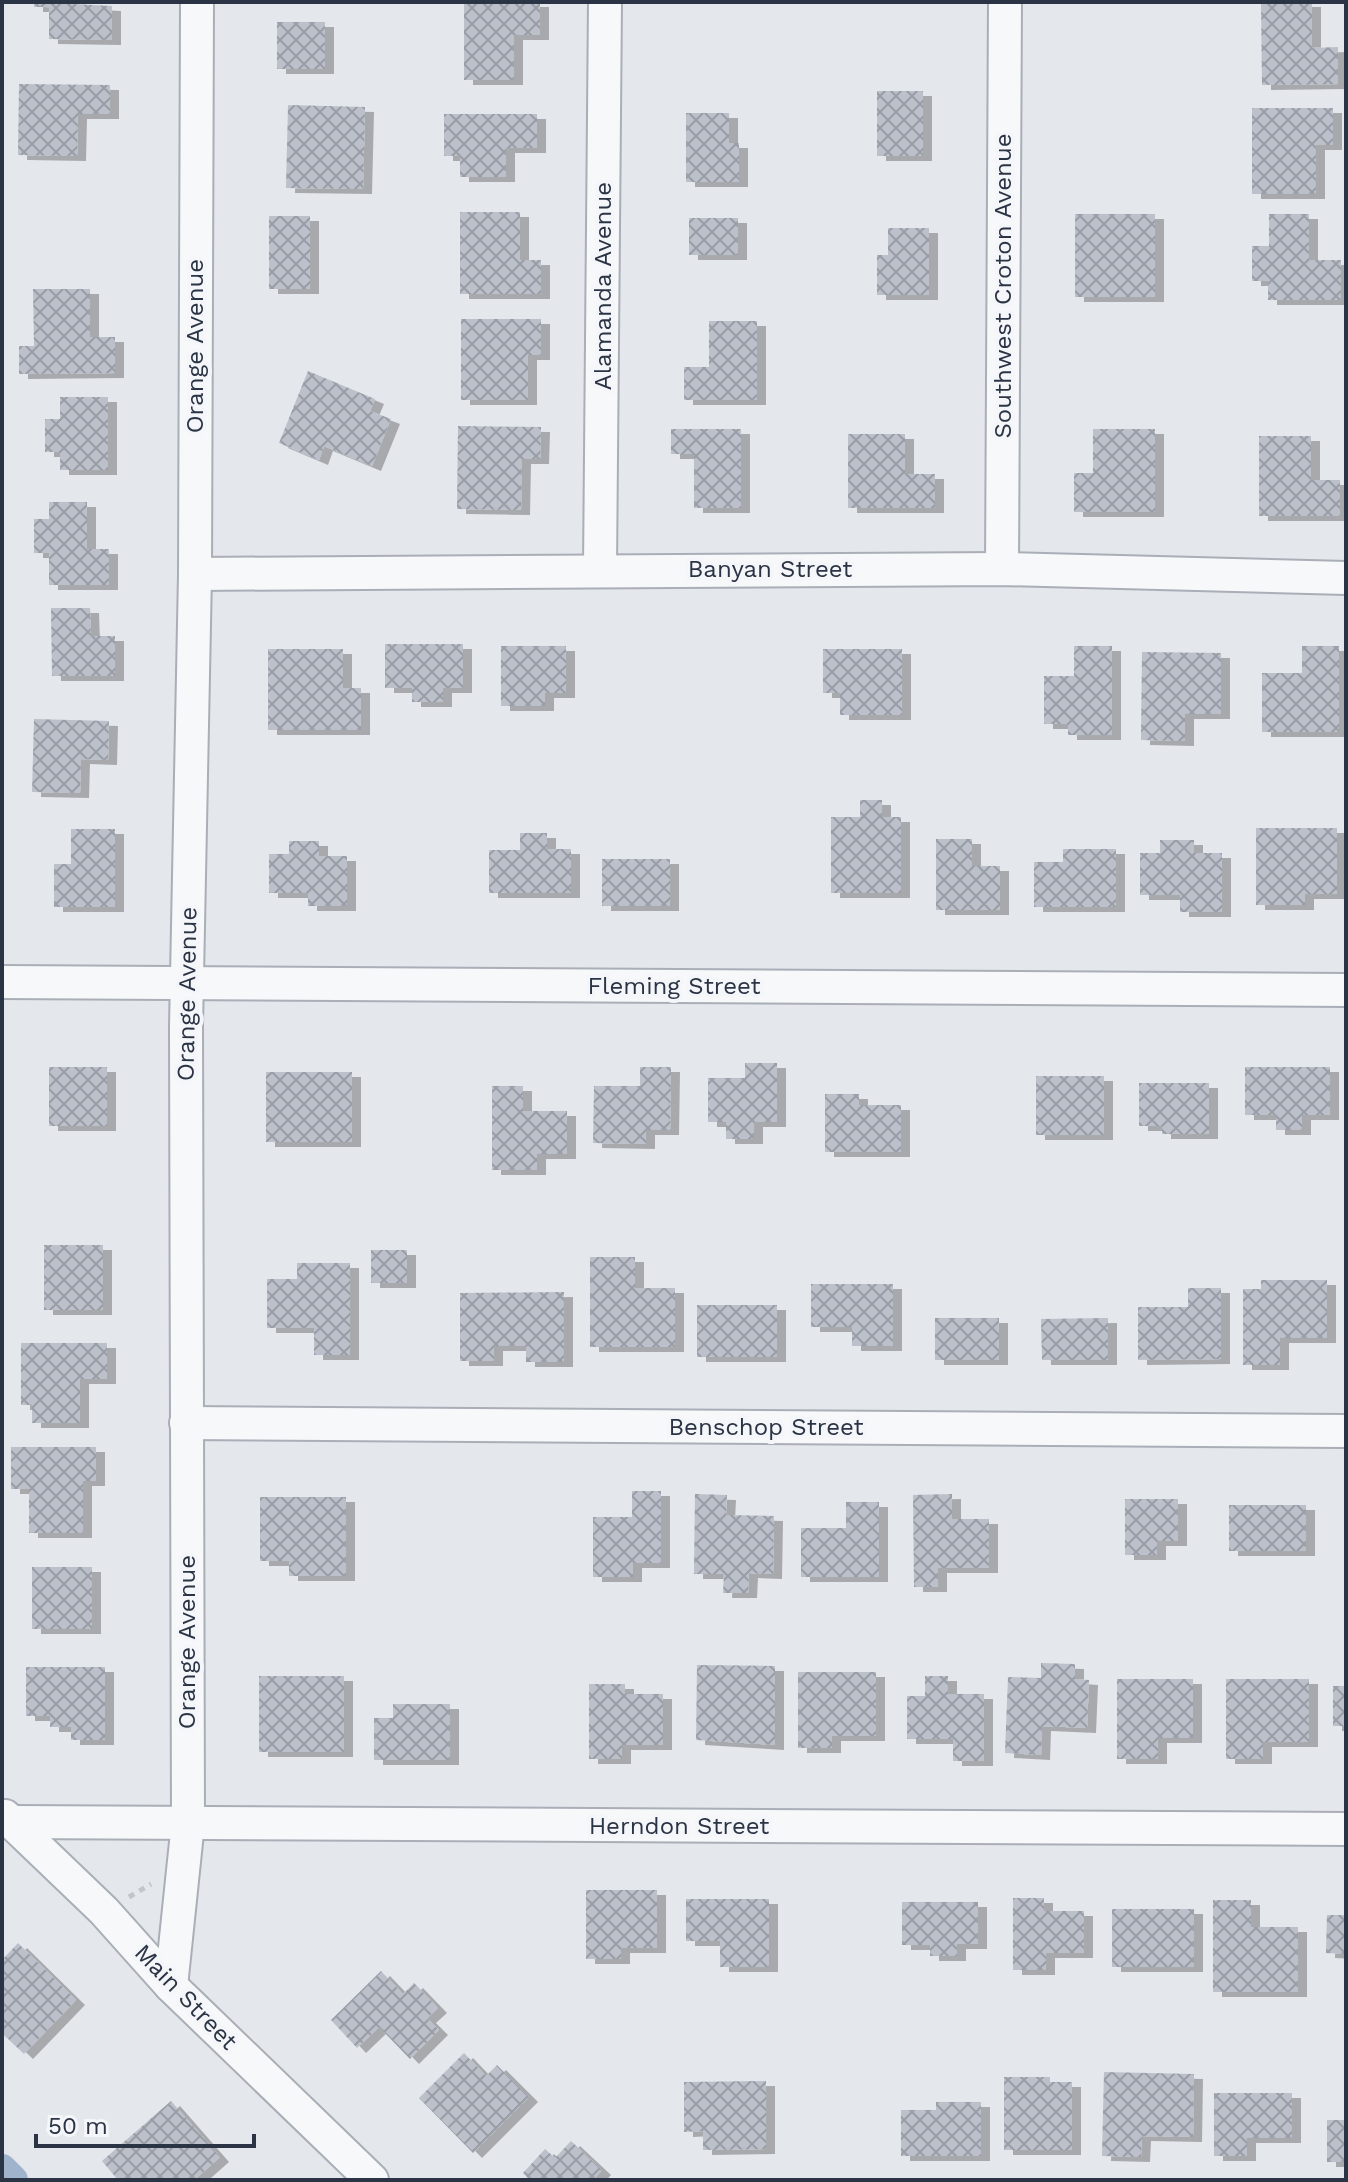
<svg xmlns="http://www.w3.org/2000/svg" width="1348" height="2182" font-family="'Work Sans',sans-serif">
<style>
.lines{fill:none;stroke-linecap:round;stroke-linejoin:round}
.canal{stroke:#9fb4cc;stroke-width:30}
.building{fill:url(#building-cross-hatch);filter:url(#shadow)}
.minor-casing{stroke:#a9aeb7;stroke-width:36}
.path{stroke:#c2c5cb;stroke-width:5;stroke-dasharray:6 6;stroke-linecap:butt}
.minor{stroke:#f7f8fa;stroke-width:32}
.labels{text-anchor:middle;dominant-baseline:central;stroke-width:8;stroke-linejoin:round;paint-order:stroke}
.street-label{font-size:24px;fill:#2b3445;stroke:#f4f6f9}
</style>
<defs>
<pattern id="building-cross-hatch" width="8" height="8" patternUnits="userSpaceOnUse" patternTransform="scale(2)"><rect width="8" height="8" fill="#bbc0ca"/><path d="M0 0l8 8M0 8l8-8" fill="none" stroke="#989da6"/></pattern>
<filter id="shadow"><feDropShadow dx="9" dy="5" stdDeviation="0" flood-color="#0004"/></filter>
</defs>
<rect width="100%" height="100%" fill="#e4e7ec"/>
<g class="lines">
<path class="canal" d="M2 2169 13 2180"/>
</g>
<g class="building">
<path d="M34 2 112 6V40L49 39V7H34Z"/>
<path d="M464 2H540V35H514V80H464Z"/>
<path d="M1261 2H1312V48L1338 47V84L1262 85Z"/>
<rect x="277" y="22" width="48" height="47"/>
<path d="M19 84 110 85V114H78L77 156 18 155Z"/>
<rect x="877" y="91" width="46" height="65"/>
<path d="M288 105 365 107 363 189 286 188Z"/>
<path d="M1252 108H1333V145H1316V194H1252Z"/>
<path d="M686 113H729V143H739V182H686Z"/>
<path d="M444 114H537V148H506V177H460V156H444Z"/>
<path d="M460 212H520V260H541V294H460Z"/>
<rect x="1075" y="214" width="80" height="83"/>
<path d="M1269 214H1309V260H1341V300H1268V281H1252V246H1269Z"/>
<rect x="269" y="216" width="41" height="73"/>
<rect x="689" y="218" width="49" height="37"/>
<path d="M888 228H929V295H877V255H888Z"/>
<path d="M33 289H90V337H115V373L19 374V346H34Z"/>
<path d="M461 319H541V355H528V400H461Z"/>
<path d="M709 321H757V400H684V367H709Z"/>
<path d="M308 371 375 399 370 411 391 419 372 466 324 446 319 460 279 443Z"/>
<path d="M60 397H108V470H60V452H45V419H60Z"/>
<path d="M458 426 541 427 540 459H522L521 510 457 509Z"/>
<path d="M671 429H741V508H694V454H671Z"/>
<path d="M1093 429H1155V512H1074V473H1093Z"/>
<path d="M848 434H905V474H935V508H848Z"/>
<path d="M1259 436H1311V480H1340V516H1259Z"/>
<path d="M49 502H87V549H109V585H49V553H34V519H49Z"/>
<path d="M51 608H90L91 636H115V676H52Z"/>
<path d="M385 644H463V688H443V702H412V688H385Z"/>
<path d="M501 646H566V693H545V706H501Z"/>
<path d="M1074 646H1112V735H1068V724H1044V676H1074Z"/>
<path d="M1302 646H1339V732H1262V673H1302Z"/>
<path d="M268 649H343V688H361V730H268Z"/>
<path d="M823 649H902V715H840V693H823Z"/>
<path d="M1142 652 1221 653V714H1185V741L1141 740Z"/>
<path d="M34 719 109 721 108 760 81 759 80 793 32 792Z"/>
<path d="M860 800H882V817H901V893H831V817H860Z"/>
<path d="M1256 828H1337V894H1305V905H1256Z"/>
<path d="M71 829H115V907H54V864H71Z"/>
<path d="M520 833H547V849H571V893H489V850H520Z"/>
<path d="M936 839H972V866H1000V910H936Z"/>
<path d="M1160 840H1194V853H1222V912H1180V895H1140V853H1160Z"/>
<path d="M289 841H319V856H347V906H308V893H269V854H289Z"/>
<path d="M1063 849H1116V907H1034V862H1063Z"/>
<rect x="602" y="859" width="68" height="47"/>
<path d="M745 1063H777V1122H754V1139H726V1122H708V1078H745Z"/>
<rect x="49" y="1067" width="58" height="59"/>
<path d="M640 1067H671L670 1130H646V1144L593 1143 594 1086H640Z"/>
<path d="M1245 1067H1330V1115H1302V1130H1276V1115H1245Z"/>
<rect x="266" y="1072" width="86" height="70"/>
<rect x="1036" y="1076" width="68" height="59"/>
<path d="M1139 1083H1209V1134H1162V1126H1139Z"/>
<path d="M492 1086H523V1111H567V1154H537V1170H492Z"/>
<path d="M825 1094H859V1105H901V1152H825Z"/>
<rect x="44" y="1245" width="59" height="65"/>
<rect x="371" y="1250" width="36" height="33"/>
<path d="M590 1257H635V1288H675V1347H590Z"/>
<path d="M297 1263H350V1355H314V1328H267V1279H297Z"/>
<path d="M1261 1280H1327V1338H1280V1365H1243V1289H1261Z"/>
<path d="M811 1284H893V1346H852V1327H811Z"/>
<path d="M1188 1288H1221V1359L1138 1360V1307H1188Z"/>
<path d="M564 1292V1362H526V1346H494V1361H460V1293Z"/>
<rect x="697" y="1305" width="80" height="52"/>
<rect x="935" y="1318" width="64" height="42"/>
<path d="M1108 1318V1360H1042L1041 1319Z"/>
<path d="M21 1343H107V1379H80V1423H32V1405H21Z"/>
<path d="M11 1447H96V1481H83V1533H29V1489H11Z"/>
<path d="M632 1491H661V1563H633V1577H593V1517H632Z"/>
<path d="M695 1494 727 1495 726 1515 774 1516 773 1574 749 1573 748 1593H723L724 1574H694Z"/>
<path d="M952 1494V1519H989V1568H938V1587H914L913 1495Z"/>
<path d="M260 1497H346V1576H289V1561H260Z"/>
<path d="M1125 1499H1178V1541H1157V1555H1125Z"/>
<path d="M846 1502H879V1577H801V1528H846Z"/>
<rect x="1229" y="1505" width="77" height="46"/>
<rect x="32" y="1567" width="60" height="62"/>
<path d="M1041 1663 1075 1664V1679L1089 1680 1087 1728 1042 1726 1041 1755 1005 1753 1008 1677 1041 1678Z"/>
<path d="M697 1665 775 1666V1745L696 1740Z"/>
<path d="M26 1667H105V1740H71V1727H50V1716H26Z"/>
<path d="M798 1672H876V1736H832V1748H798Z"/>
<rect x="259" y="1676" width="85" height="76"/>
<path d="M925 1676H948V1694H984V1761H953V1739H907V1696H925Z"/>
<path d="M1117 1679H1193V1738H1158V1759H1117Z"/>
<path d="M1226 1679H1309V1742H1263V1759H1226Z"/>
<path d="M589 1684H625V1694H663V1745H622V1759H589Z"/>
<rect x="1333" y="1686" width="13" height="40"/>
<path d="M393 1704H450V1760H374V1718H393Z"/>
<path d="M586 1890H657V1948H621V1959H586Z"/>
<path d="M1013 1898H1044V1911H1084V1953H1046V1970H1013Z"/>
<path d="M686 1899H769V1967H720V1941H686Z"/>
<path d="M1213 1900H1251V1927H1298V1992H1213Z"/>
<path d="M902 1902H978V1944H957V1956H930V1945H902Z"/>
<rect x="1112" y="1909" width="82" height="58"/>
<path d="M1327 1915H1346V1954L1326 1953Z"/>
<path d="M18 1943 76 2000 24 2054 2 2033V1960Z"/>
<path d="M381 1971 403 1994 414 1983 438 2008 427 2018 439 2030 410 2059 379 2027 357 2048 331 2020Z"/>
<path d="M464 2053 486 2076 497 2065 529 2097 473 2153 419 2098Z"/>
<path d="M1104 2072 1194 2074 1193 2137 1142 2136 1141 2157 1102 2156Z"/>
<path d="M1004 2077H1050V2082H1072V2150H1004Z"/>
<path d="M766 2081V2149L703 2150V2131L684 2132V2082Z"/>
<path d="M1214 2093H1292V2138H1247V2156H1214Z"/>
<path d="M171 2101 220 2157 194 2180H118L102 2161Z"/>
<path d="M936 2102H981V2156H901V2110H936Z"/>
<rect x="1327" y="2120" width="19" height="42"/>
<path d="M571 2141 602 2170 593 2180H530L523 2173 545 2149 555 2158Z"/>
</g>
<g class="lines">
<defs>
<g id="minor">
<path d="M600 569 605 2"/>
<path d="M1002 569 1005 2"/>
<path d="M195 574 1002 569 1346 578"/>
<path d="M2 982 1346 990"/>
<path d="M186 1423 1346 1431"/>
<path d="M5 1816 104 1911 171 1986 372 2180"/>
<path d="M11 1822 1346 1829"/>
<path d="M171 1986 188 1823 186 1027 195 574 197 2"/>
</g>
</defs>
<use href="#minor" class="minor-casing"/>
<path class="path" d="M129 1897 151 1884"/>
<use href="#minor" class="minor"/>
</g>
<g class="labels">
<g class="street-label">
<text transform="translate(603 286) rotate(-90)">Alamanda Avenue</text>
<text transform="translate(1003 286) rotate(-90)">Southwest Croton Avenue</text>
<text transform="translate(195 346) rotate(-90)">Orange Avenue</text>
<text x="770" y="569">Banyan Street</text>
<text x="674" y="986">Fleming Street</text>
<text transform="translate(187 994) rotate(-89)">Orange Avenue</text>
<text x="766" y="1427">Benschop Street</text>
<text transform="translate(187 1642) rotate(-90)">Orange Avenue</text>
<text x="679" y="1826">Herndon Street</text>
<text transform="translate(186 1997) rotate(46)">Main Street</text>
</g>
</g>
<rect width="1348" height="2182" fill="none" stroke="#2b3445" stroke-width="8"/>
<path d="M36 2134v12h218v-12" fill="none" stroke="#2b3445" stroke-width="4"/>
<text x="48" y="2134" font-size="24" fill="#2b3445" stroke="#f4f6f9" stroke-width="6" paint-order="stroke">50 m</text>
</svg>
